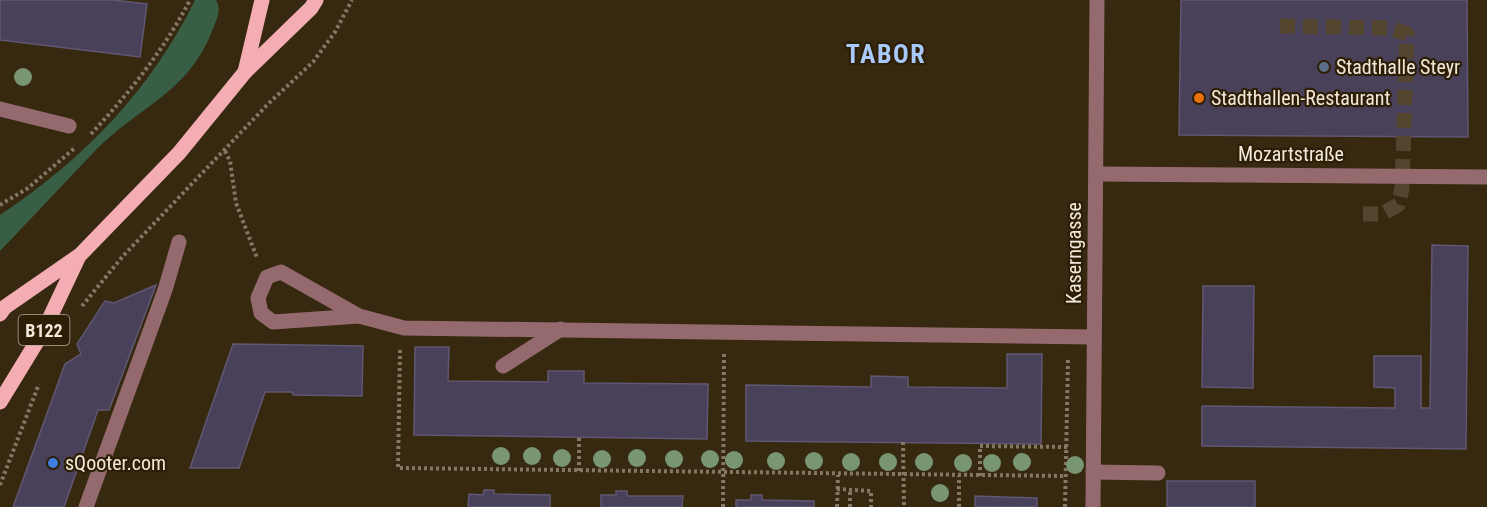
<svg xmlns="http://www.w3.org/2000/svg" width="1487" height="507" font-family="'Roboto Condensed',sans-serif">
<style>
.green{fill:#385f45}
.building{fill:#49405a;stroke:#605772;stroke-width:1.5}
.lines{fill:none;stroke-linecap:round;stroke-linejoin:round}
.minor-tunnel{stroke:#53452e;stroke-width:15;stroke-dasharray:15 8;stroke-linecap:butt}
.path{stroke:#847764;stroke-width:4;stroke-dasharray:3 3;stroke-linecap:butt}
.minor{stroke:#956a6e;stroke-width:15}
.major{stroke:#f5adb4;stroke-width:15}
.tree{fill:#779671}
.service-dot{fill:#5c6f8a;stroke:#2d1e06;stroke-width:2}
.food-dot{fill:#e8710a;stroke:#2d1e06;stroke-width:2}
.shop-dot{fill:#3f7fe0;stroke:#2d1e06;stroke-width:2}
.labels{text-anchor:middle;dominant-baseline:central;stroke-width:4.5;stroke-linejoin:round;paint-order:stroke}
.shield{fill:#2d1e06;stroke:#b8ac9b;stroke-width:1.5}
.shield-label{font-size:18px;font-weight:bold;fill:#f3e9db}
.poi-label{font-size:20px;fill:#f3e9db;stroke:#2d1e06;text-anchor:start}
.street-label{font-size:20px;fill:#f3e9db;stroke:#2d1e06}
.district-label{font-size:26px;font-weight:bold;letter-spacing:1.5px;fill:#a9c8fb;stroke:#2d1e06}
</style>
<rect width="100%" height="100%" fill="#372810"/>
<path class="green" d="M195 0H216C221 8 218 17 214 26 190 93 140 105 95 151 63 184 32 218 0 251V215C83 160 151 90 195 0Z"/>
<g class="building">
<path d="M0 0H113L147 4 140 57 0 40Z"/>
<path d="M1181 0H1467L1468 137 1179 135Z"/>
<path d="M1432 245 1468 246 1466 449 1202 446V406L1395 408V388L1374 387V356H1421V408H1430Z"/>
<path d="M156 285 109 410H98L64 507H13L65 364 81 354 77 344 105 301 114 303Z"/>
<path d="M1203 286H1254L1253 388 1202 387Z"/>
<path d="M233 344 363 346 362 396 293 395V392H265L239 468H190Z"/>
<path d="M415 347H449L448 381 548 382V371H584V383L708 384 707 439 414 435Z"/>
<path d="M1007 354H1042L1041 444 746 441V385L871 387V376L908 377V387L1007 388Z"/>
<rect x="1167" y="481" width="88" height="26"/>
<path d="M484 490H494V494L550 495V507H468L469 494 483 495Z"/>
<path d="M616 491H627V496H683L682 507H601V495H616Z"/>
<path d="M751 495H762V500L814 501V507H736V500H751Z"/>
<path d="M975 496 1037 498V507H975Z"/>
</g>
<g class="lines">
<path class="minor-tunnel" d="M1280 26 1390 28 1407 34 1402 189 1398 205 1382 214H1361"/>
<g class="path">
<path d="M91 134C129 93 164 50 190 0"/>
<path d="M225 151 230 161 236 203 257 258"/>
<path d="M0 205 28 188 76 147"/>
<path d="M82 306 123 256 268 104 313 62 335 32 352 0"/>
<path d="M400 350 398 468 1066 476"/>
<path d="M903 442 904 507"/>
<path d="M579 471V437"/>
<path d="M980 476V446L1067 447"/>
<path d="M0 485 39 384"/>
<path d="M837 489 871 491V507"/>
<path d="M723 507 724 352"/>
<path d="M837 507 838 475"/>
<path d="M850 507V490"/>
<path d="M959 507V476"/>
<path d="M1065 507 1068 358"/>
</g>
<g class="minor">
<path d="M0 109 69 126"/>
<path d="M1096 174 1487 177"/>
<path d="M359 316 273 322 261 313 258 298 267 277 281 272 359 316 404 328 1094 337"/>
<path d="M503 366 561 329"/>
<path d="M1093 472 1158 473"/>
<path d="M86 507 165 290 179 242"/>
<path d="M1093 507 1097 0"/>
</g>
<g class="major">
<path d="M245 72 262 0"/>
<path d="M0 314 5 307 80 255 179 153 245 72 311 8 316 0"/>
<path d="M0 402 44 330 78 258"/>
</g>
</g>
<g class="tree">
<circle cx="23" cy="77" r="9"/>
<circle cx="501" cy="456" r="9"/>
<circle cx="532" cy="456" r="9"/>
<circle cx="562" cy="458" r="9"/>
<circle cx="637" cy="458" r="9"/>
<circle cx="602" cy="459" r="9"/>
<circle cx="674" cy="459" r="9"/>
<circle cx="710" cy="459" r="9"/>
<circle cx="734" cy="460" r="9"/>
<circle cx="776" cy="461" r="9"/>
<circle cx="814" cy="461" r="9"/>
<circle cx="851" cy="462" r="9"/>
<circle cx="888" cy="462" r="9"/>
<circle cx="924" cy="462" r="9"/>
<circle cx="1022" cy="462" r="9"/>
<circle cx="963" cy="463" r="9"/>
<circle cx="992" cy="463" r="9"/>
<circle cx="1075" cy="465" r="9"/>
<circle cx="940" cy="493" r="9"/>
</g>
<circle class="service-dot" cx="1324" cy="67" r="6"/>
<circle class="food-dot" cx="1199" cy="98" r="6"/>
<circle class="shop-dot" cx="53" cy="463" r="6"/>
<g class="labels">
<rect class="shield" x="18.5" y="315" width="51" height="30" rx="4.5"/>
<g class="shield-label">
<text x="44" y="330">B122</text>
</g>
<g class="poi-label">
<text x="1336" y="67">Stadthalle Steyr</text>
<text x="1211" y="98">Stadthallen-Restaurant</text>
<text x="65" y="463">sQooter.com</text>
</g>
<g class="street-label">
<text x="1291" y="154">Mozartstraße</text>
<text transform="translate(1074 253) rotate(-90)">Kaserngasse</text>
</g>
<g class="district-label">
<text x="886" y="54">TABOR</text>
</g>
</g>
</svg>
